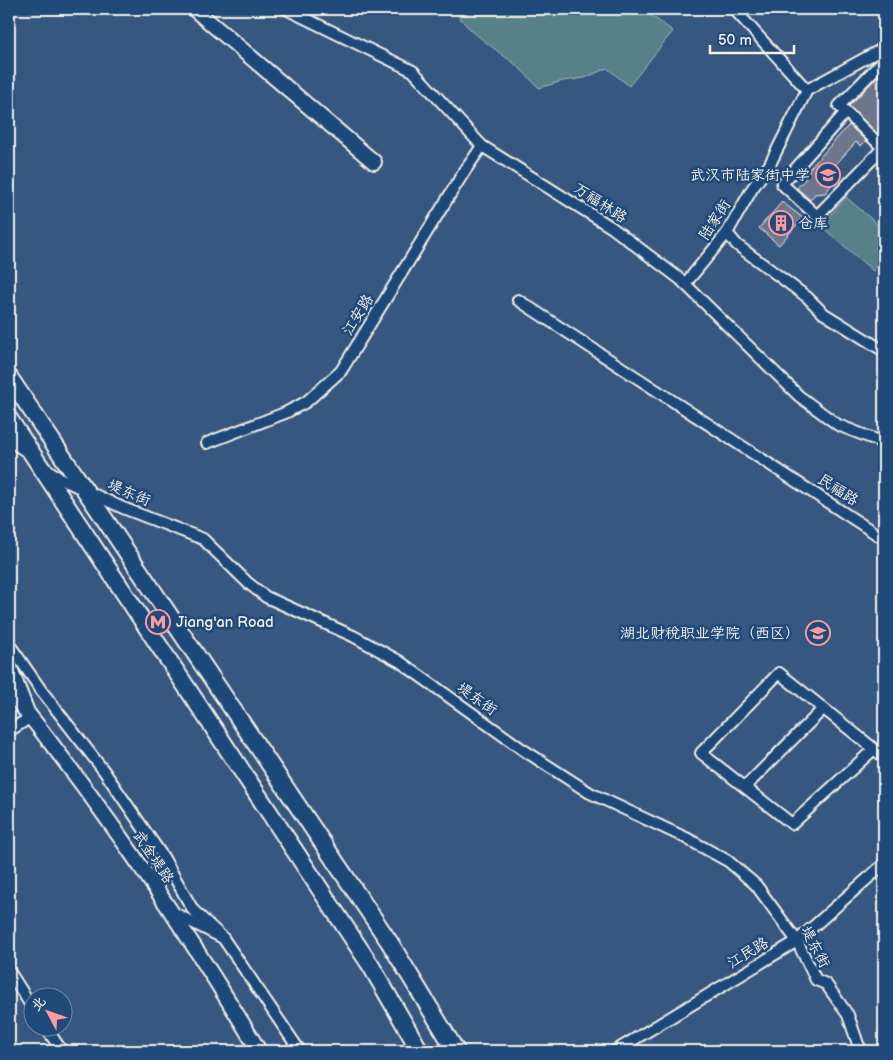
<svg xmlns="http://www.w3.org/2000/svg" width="893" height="1060" font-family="'Balsamiq Sans','LXGW WenKai TC',sans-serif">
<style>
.green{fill:#568189;stroke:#a5b9b8}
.building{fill:#6d768c;stroke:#f4f1e8}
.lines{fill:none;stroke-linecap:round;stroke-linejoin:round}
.street-casing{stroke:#f4f1e8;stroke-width:14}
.secondary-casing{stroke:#f4f1e8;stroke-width:18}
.primary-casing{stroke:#f4f1e8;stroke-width:20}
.street{stroke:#1f4a7a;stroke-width:10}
.secondary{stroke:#1f4a7a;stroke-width:14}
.primary{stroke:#1f4a7a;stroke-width:16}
.labels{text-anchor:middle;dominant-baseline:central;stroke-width:5;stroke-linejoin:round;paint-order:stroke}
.poi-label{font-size:15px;fill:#f4f1e8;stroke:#1f4a7a;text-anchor:end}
.street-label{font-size:15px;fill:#f4f1e8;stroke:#1f4a7a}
</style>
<rect width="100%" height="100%" fill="#36577f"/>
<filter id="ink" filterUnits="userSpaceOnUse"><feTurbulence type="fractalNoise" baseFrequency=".02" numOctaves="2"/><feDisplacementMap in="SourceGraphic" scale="10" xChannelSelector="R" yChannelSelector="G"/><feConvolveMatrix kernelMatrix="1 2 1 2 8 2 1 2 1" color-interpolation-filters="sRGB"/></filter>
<g filter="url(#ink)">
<g class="green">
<path d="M454 9H646V12L673 31 629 86 607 68 585 78 563 81 539 88C532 81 525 73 517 66 499 51 463 29 454 9Z"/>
<path d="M846 197 884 230V237L875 248 884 239V279L881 262 873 271 821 226Z"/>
</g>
<g class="building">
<path d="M884 70V140L849 106Z"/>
<path d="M849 125 866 141 861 146 856 142 829 172 837 178 825 193 815 194 810 200 797 188 805 179 810 168Z"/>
<path d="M782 202 803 218 779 245 759 228Z"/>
</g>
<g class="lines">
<defs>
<g id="street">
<path d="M286 9 413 71 482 146 611 227 680 279 799 396 838 425 884 443"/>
<path d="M734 9 807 90 884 48"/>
<path d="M846 112 782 184 817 216 883 148 846 112 839 106 884 60"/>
<path d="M727 233 737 245 807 297 823 313 884 351"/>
<path d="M685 284 727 233 752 189 770 164 807 90"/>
<path d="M518 300 884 539"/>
<path d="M9 440 24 450"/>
<path d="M207 443 285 413 306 402 341 371 464 172 482 146"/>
<path d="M47 469 59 478 123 508 203 539 248 583 266 597 353 636 399 661 522 749 590 793 686 838 728 861 756 885 797 941 816 980 826 984 848 1015 858 1044 862 1051"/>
<path d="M9 644 41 690 104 771 163 857 193 910 223 938"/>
<path d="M9 660 31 717 9 731"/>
<path d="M874 749 792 824 701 753 779 673C814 701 849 729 884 757"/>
<path d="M745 787 823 709"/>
<path d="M172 912 223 938 300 1051"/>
<path d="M9 971 32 1007"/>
<path d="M46 1028 62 1051"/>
<path d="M615 1051 797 941 884 864"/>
</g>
<g id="secondary">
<path d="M194 9 374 162"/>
<path d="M9 690C101 803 184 926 259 1051"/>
</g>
<g id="primary">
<path d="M9 377 390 943 456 1051"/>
<path d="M9 419 371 966 420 1051"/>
</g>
</defs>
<use href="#street" class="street-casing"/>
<use href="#secondary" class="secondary-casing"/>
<use href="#primary" class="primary-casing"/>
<use href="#street" class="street"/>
<use href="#secondary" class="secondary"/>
<use href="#primary" class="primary"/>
</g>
</g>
<defs>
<symbol id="school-ring" viewBox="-11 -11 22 22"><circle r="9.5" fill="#1f4a7a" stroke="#ff9aa2" stroke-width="1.5"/><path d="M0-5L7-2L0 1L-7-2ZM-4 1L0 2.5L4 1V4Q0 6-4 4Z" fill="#ff9aa2"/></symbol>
<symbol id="building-ring" viewBox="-11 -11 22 22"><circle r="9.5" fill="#1f4a7a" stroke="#ff9aa2" stroke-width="1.5"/><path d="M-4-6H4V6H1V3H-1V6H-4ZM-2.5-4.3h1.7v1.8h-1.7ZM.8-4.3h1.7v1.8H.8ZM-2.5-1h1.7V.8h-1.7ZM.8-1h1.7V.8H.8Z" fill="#ff9aa2"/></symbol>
<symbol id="metro-ring" viewBox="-11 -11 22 22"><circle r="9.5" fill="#1f4a7a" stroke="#ff9aa2" stroke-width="1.5"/><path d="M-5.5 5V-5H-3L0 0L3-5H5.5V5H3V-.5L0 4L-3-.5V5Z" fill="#ff9aa2"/></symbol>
<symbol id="university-ring" viewBox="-11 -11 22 22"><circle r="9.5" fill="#1f4a7a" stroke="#ff9aa2" stroke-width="1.5"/><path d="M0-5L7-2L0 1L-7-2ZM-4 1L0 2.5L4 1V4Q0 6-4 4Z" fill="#ff9aa2"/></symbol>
</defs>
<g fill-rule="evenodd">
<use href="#school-ring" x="814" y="161" width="28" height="28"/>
<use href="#building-ring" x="767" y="209" width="28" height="28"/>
<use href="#metro-ring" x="144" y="608" width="28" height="28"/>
<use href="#university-ring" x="804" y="619" width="28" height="28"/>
</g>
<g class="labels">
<g class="poi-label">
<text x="810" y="175">武汉市陆家街中学</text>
<text x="798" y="223" text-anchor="start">仓库</text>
<text x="176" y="622" text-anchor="start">Jiang'an Road</text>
<text x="800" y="633">湖北财税职业学院（西区）</text>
</g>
<g class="street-label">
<text transform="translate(600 203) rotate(33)">万福林路</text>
<text transform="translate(715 220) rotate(-57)">陆家街</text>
<text transform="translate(358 315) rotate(-58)">江安路</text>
<text transform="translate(838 490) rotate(33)">民福路</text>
<text transform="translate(129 493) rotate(23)">堤东街</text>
<text transform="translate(477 699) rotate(35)">堤东街</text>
<text transform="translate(153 857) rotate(56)">武金堤路</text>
<text transform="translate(815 947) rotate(62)">堤东街</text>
<text transform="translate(748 953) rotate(-31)">江民路</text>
</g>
</g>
<rect width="893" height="1060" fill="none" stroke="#1f4a7a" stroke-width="30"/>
<rect x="15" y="15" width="863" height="1030" fill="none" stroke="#f4f1e8" stroke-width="2" filter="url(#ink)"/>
<g transform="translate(48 1012) rotate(311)"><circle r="24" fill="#1f4a7a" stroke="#748da6"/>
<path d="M0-4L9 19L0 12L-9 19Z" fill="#ff9aa2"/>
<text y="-8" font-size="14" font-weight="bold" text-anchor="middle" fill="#f4f1e8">北</text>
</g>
<path d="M710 45v8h84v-8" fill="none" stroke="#f4f1e8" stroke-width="2.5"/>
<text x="718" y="45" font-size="15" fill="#f4f1e8" stroke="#1f4a7a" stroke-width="4" paint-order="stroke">50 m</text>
</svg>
